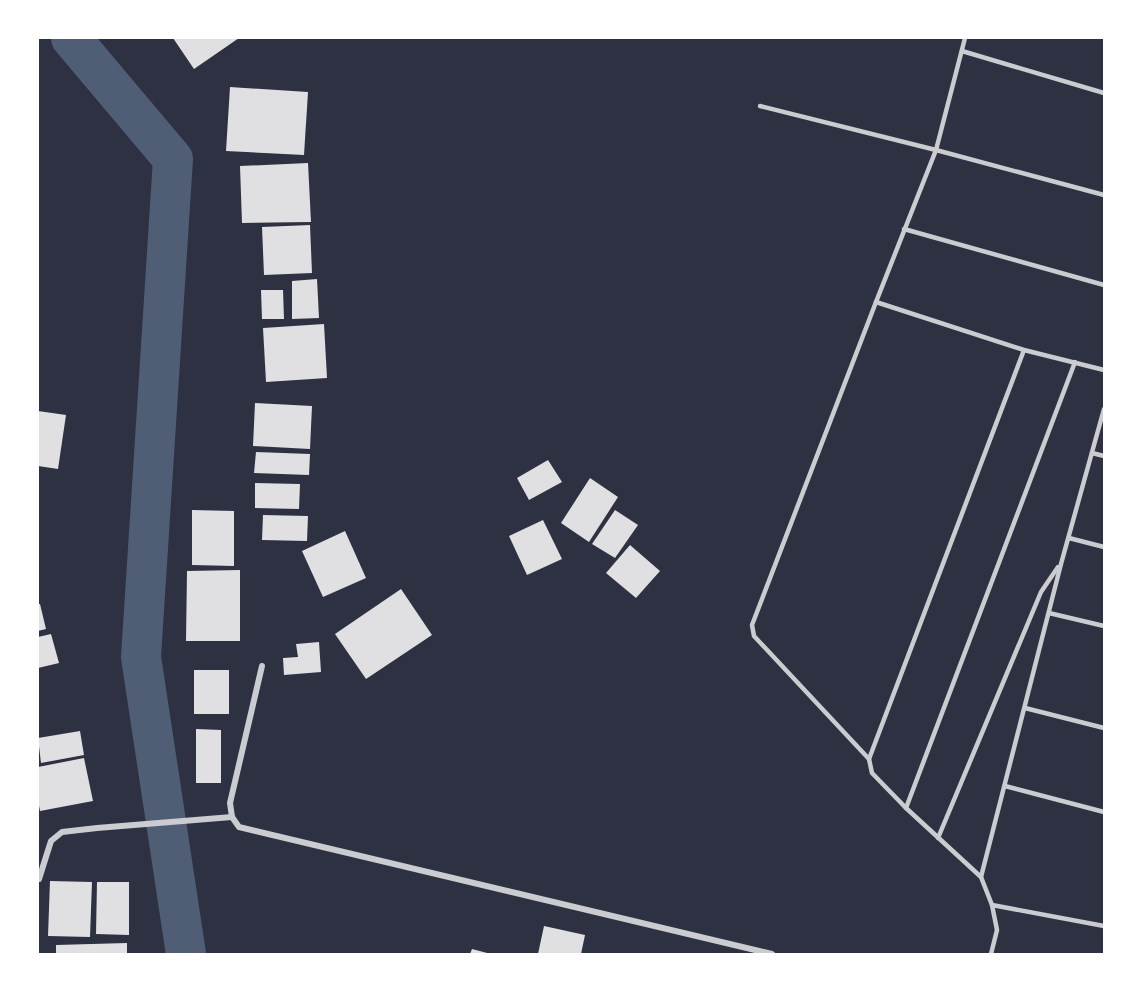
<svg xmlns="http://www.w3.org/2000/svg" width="1142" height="992" font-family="'DM Sans',sans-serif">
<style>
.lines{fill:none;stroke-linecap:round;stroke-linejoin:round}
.canal{stroke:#4f5d75;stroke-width:40}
.building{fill:#e0e0e3}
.service{stroke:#caccd0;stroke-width:4.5}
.minor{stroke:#caccd0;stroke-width:6}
</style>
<rect width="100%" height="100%" fill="#2d3142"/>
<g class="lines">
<path class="canal" d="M71 38 173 159 141 657 186 954"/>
</g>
<g class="building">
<path d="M173 38H239L194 69Z"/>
<path d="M230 87 308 92 304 155 226 151Z"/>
<path d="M308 163 311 222 242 223 240 166Z"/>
<path d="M310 225 312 273 264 275 262 227Z"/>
<path d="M317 279 319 318 292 319V281Z"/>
<path d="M261 290H283L284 319H262Z"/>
<path d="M324 324 327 378 266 382 263 328Z"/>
<path d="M255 403 312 406 310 449 253 446Z"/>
<path d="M38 411 66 415 58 469 38 466Z"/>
<path d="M256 452 310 454 309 475 254 473Z"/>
<path d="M548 460 562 482 529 500 517 478Z"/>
<path d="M590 478 618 497 589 542 561 523Z"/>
<path d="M255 483 300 484 299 509 255 508Z"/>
<path d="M192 510 234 511V566L192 565Z"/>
<path d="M615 510 638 525 615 558 592 544Z"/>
<path d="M263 515 308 516 307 541 262 540Z"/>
<path d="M543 520 562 559 527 575 509 536Z"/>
<path d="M345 531 366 578 323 597 302 551Z"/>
<path d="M630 545 660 571 636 598 606 573Z"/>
<path d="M240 570V641H186L187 571Z"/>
<path d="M401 589 432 635 366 679 335 634Z"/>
<path d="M38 604H40L46 629 38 631Z"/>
<path d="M51 634 59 663 38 668V637Z"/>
<path d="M319 642 321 672 284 675 283 658 298 657 296 644Z"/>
<rect x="194" y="670" width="35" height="44"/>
<path d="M196 729 221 730V783H196Z"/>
<path d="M80 731 84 755 41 763 38 738Z"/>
<path d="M84 758 93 801 40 811 38 800V767Z"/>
<path d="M50 881 92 882 90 937 48 936Z"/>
<path d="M97 882H129V935L96 934Z"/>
<path d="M544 926 585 935 581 954H538Z"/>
<path d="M127 943V954H56V945Z"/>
<path d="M472 949 491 954H470Z"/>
</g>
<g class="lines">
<g class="service">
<path d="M962 51 1104 93"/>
<path d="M760 106 936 150 1104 195"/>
<path d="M904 229 1104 285"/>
<path d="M876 302 1024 350 1104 370"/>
<path d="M1092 453 1104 456"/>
<path d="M1069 538 1104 547"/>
<path d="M1049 613 1104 626"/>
<path d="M1025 708 1104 728"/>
<path d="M869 759 754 636 752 625 876 302 936 150 965 38"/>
<path d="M1005 786 1104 812"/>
<path d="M906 808 1075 362"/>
<path d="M938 838 1041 592 1058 567"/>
<path d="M981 877 906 808 872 773 869 759 1024 350"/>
<path d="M992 905 1104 926"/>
<path d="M991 954 997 930 992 905 981 877 1061 564 1104 409"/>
</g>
<g class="minor">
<path d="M262 666 230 803 232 817 239 827 772 954"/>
<path d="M39 879 51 841 62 832 97 828 232 817"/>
</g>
</g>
<rect width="1142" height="992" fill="none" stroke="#ffffff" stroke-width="78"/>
</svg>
